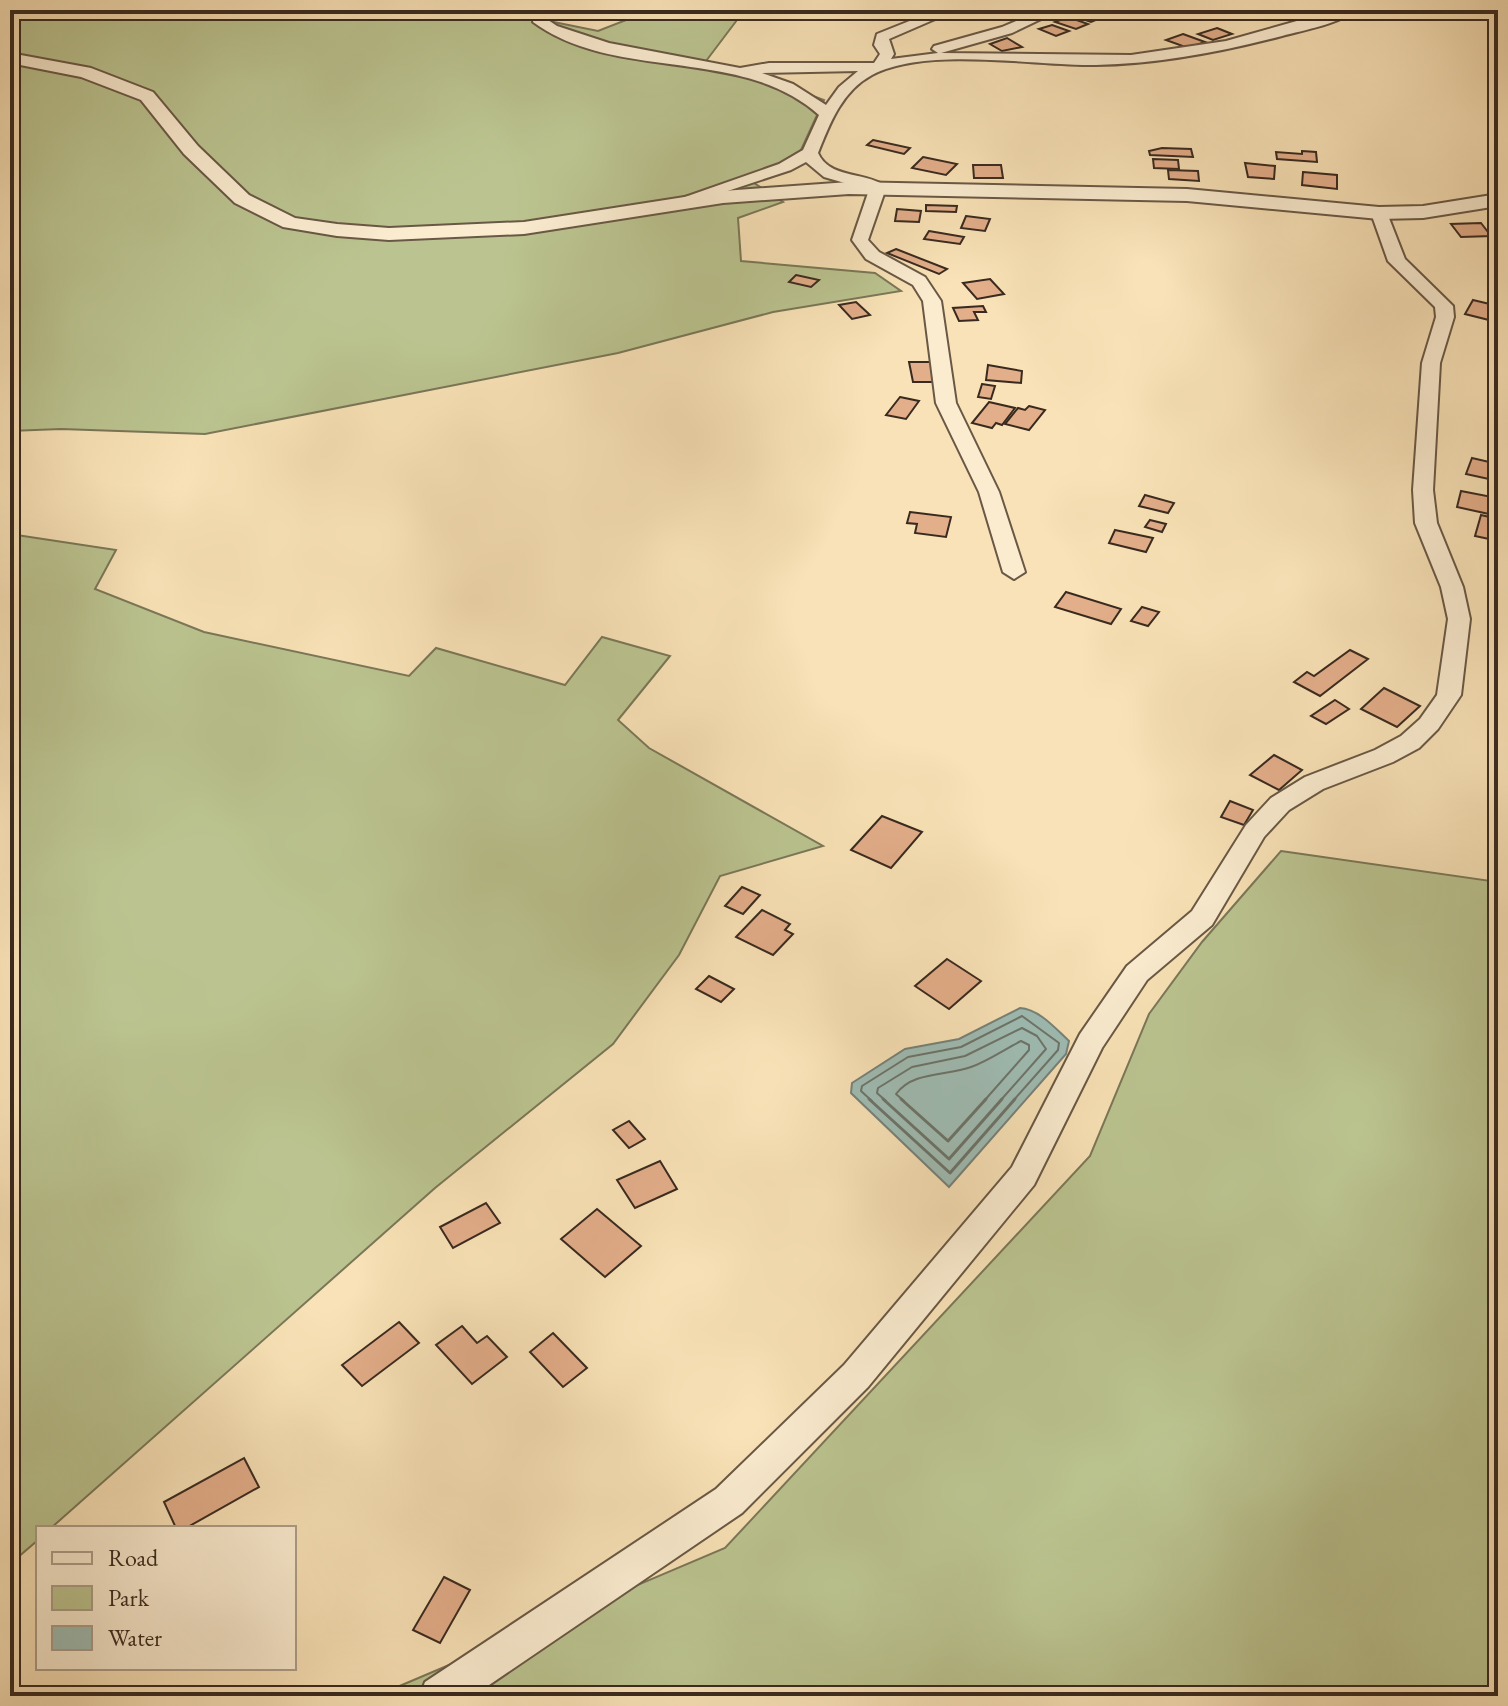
<svg xmlns="http://www.w3.org/2000/svg" width="1508" height="1706" font-family="'EB Garamond',serif">
<style>
.green{fill:#bbc490;stroke:#7a7758;stroke-width:2}
.water{fill:#9fbdb5;stroke:#768279;stroke-width:2}
.lines{fill:none;stroke-linecap:round;stroke-linejoin:round}
.shore-far1{stroke:#6c746a;stroke-width:2}
.shore{stroke:#6c746a;stroke-width:3}
.building{fill:#e3ae8a;stroke:#392a1f;stroke-width:2}
.minor-casing{stroke:#695845;stroke-width:4}
.tertiary-casing{stroke:#695845;stroke-width:4}
.minor{fill:#fbecd0;fill-rule:evenodd}
.tertiary{fill:#fbecd0;fill-rule:evenodd}
</style>
<rect width="100%" height="100%" fill="#f9e2b7"/>
<filter id="stains"><feTurbulence type="fractalNoise" baseFrequency=".0025" numOctaves="4"/><feColorMatrix values="0 0 0 0 .2 0 0 0 0 .09 0 0 0 0 .02 0 0 0 .5 -.17"/></filter>
<radialGradient id="worn" r=".72"><stop offset=".6" stop-color="#630" stop-opacity="0"/><stop offset="1" stop-color="#630" stop-opacity=".3"/></radialGradient>
<g class="green">
<path d="M10 10H535L529 17 598 31 644 13 740 16 700 69 748 72 824 100 801 150 751 181 783 202 738 218 741 261 875 273 901 291 773 312 618 353 205 434 61 429 10 431Z"/>
<path d="M10 534 116 550 95 589 204 632 409 676 436 648 565 685 602 637 670 656 618 720 649 748 823 846 720 876 679 955 613 1044 435 1188 51 1528H38V1540L10 1564Z"/>
<path d="M1281 851 1498 882V1696H376L725 1548 1090 1156 1149 1014 1202 942Z"/>
</g>
<path class="water" d="M1020 1008C1039 1009 1056 1029 1069 1041L1066 1054 949 1187 851 1093 852 1083 905 1049 959 1039Z"/>
<g class="lines">
<g class="shore-far1">
<path d="M872 1101 861 1091 862 1086 908 1057 961 1047 1022 1016 1059 1043 1058 1050 1013 1101"/>
<path d="M886 1101 877 1093 878 1088 912 1067 965 1056 1022 1028 1037 1036 1046 1049 1000 1101"/>
<path d="M904 1101 896 1094C913 1071 946 1076 971 1067 988 1061 1005 1049 1021 1041L1029 1045V1050L984 1101"/>
</g>
<g class="shore">
<path d="M869 1099 950 1173 1015 1099"/>
<path d="M883 1099 949 1159 1002 1099"/>
<path d="M901 1099 948 1141 986 1099"/>
</g>
</g>
<g class="building">
<path d="M1085 11 1103 17 1091 22 1073 16Z"/>
<path d="M1068 17 1088 24 1076 29 1055 22Z"/>
<path d="M1052 25 1069 31 1056 36 1039 29Z"/>
<path d="M1217 28 1232 34 1213 40 1198 34Z"/>
<path d="M1183 34 1205 42 1188 48 1166 40Z"/>
<path d="M1007 38 1022 47 1002 51 990 44Z"/>
<path d="M873 140 910 148 904 154 867 145Z"/>
<path d="M1162 148 1191 149 1193 157 1150 155 1149 151Z"/>
<path d="M1302 151 1316 152 1317 162 1277 159 1276 152 1302 154Z"/>
<path d="M923 157 957 164 946 175 912 168Z"/>
<path d="M1153 159 1178 160 1179 169 1154 168Z"/>
<path d="M1245 163 1275 166 1274 179 1248 177Z"/>
<path d="M973 165H1001L1003 178H974Z"/>
<path d="M1168 170 1198 171 1199 181 1169 179Z"/>
<path d="M1303 172 1337 175V189L1302 185Z"/>
<path d="M926 205 957 206 956 212 926 211Z"/>
<path d="M897 209 921 211 919 222 895 221Z"/>
<path d="M966 216 990 219 985 231 961 228Z"/>
<path d="M1481 223 1491 236 1461 237 1451 224Z"/>
<path d="M929 231 964 237 960 244 924 239Z"/>
<path d="M896 249 947 269 939 274 887 253Z"/>
<path d="M796 275 819 280 811 287 789 282Z"/>
<path d="M990 279 1004 294 977 299 963 283Z"/>
<path d="M1473 300 1498 306 1493 321 1465 314Z"/>
<path d="M856 302 870 315 852 319 839 305Z"/>
<path d="M983 306 986 312H974L978 320 959 321 953 308Z"/>
<path d="M909 362H931L935 382H913Z"/>
<path d="M988 365 1022 371 1021 383 986 380Z"/>
<path d="M982 384 995 386 991 399 978 397Z"/>
<path d="M900 397 919 401 906 419 886 415Z"/>
<path d="M989 402 1015 408 1002 425 996 423 992 428 972 423Z"/>
<path d="M1029 406 1045 410 1029 430 1005 424 1018 408 1025 410Z"/>
<path d="M1472 458 1498 464V481L1466 474Z"/>
<path d="M1461 491 1492 497 1489 514 1457 507Z"/>
<path d="M1145 495 1174 503 1168 513 1139 506Z"/>
<path d="M910 512 951 517 946 537 915 533 917 524 907 523Z"/>
<path d="M1481 515 1498 519 1494 540 1475 536Z"/>
<path d="M1150 520 1166 524 1162 532 1145 527Z"/>
<path d="M1115 530 1153 538 1146 552 1109 543Z"/>
<path d="M1066 592 1121 609 1111 624 1055 607Z"/>
<path d="M1142 607 1159 612 1148 626 1131 621Z"/>
<path d="M1350 650 1368 659 1320 696 1294 682 1307 672 1314 676Z"/>
<path d="M1384 688 1420 706 1397 727 1361 709Z"/>
<path d="M1335 700 1349 709 1326 724 1311 716Z"/>
<path d="M1274 755 1302 770 1279 790 1250 775Z"/>
<path d="M1230 801 1253 810 1244 825 1221 817Z"/>
<path d="M882 816 922 832 891 868 851 850Z"/>
<path d="M742 887 760 895 743 914 725 906Z"/>
<path d="M762 910 790 924 785 930 793 934 773 955 736 937Z"/>
<path d="M947 959 981 981 949 1009 915 986Z"/>
<path d="M709 976 734 989 721 1002 696 989Z"/>
<path d="M629 1121 645 1139 629 1148 613 1130Z"/>
<path d="M660 1161 677 1189 635 1208 617 1180Z"/>
<path d="M486 1203 500 1223 453 1248 440 1227Z"/>
<path d="M597 1209 641 1246 605 1277 561 1239Z"/>
<path d="M399 1322 419 1343 362 1386 342 1365Z"/>
<path d="M462 1326 477 1343 487 1336 507 1357 472 1384 436 1345Z"/>
<path d="M553 1333 587 1368 563 1387 530 1352Z"/>
<path d="M244 1458 259 1487 186 1528H176L164 1502Z"/>
<path d="M444 1577 470 1590 440 1643 413 1630Z"/>
</g>
<g class="lines">
<defs>
<g id="minor">
<path d="M536 10H550L545 18 557 26 609 43 740 68 769 63H874L880 54 874 45 877 34 937 10H956L889 39 894 54 891 59 938 53 932 49 934 46 1002 27 1042 10H1060L1012 33 941 53 1131 55 1226 41 1336 10H1356C1339 24 1304 30 1282 36 1221 52 1158 64 1096 65 1034 66 926 46 872 75 842 91 830 123 818 153 829 178 863 172 884 185L886 188 868 240 879 252 925 277 941 301 956 403 999 492 1025 572 1014 579 1003 572 979 492 936 403 923 301 913 285 866 259 852 240 869 190 824 177 806 162 791 170 682 206 676 208 668 203 779 164 803 150 819 115C741 45 616 83 533 22ZM858 71 839 87 826 105 793 84 762 73Z"/>
<path d="M1379 208 1387 213 1405 259 1453 306 1454 317 1440 363 1433 490 1437 523 1463 587 1470 619 1461 695 1438 729 1419 748 1393 762 1323 789 1289 810 1264 837 1212 925 1147 980 1102 1048 1034 1185 868 1387 742 1513 473 1696H420L425 1682 716 1489 844 1365 1012 1167 1080 1034 1127 966 1192 911 1246 825 1271 798 1305 777 1375 750 1401 736 1420 719 1437 695 1448 619 1441 587 1415 523 1413 490 1422 363 1436 317 1435 307 1388 261 1371 213Z"/>
</g>
<path id="tertiary" d="M10 53 91 68 153 92 198 146 249 195 295 218 337 224 389 228 524 222 723 191 849 182 1187 189 1379 207 1423 206 1498 194V206L1423 218 1379 219 1187 201 849 194 723 203 524 234 389 240 337 236 283 227 235 203 184 154 141 100 81 77 10 63Z"/>
</defs>
<use href="#minor" class="minor-casing"/>
<use href="#tertiary" class="tertiary-casing"/>
<use href="#minor" class="minor"/>
<use href="#tertiary" class="tertiary"/>
</g>
<rect width="1508" height="1706" fill="none" stroke="#f9e2b7" stroke-width="40"/>
<rect x="12" y="12" width="1484" height="1682" fill="none" stroke="#392a1f" stroke-width="4"/>
<rect x="20" y="20" width="1468" height="1666" fill="none" stroke="#392a1f" stroke-width="2"/>
<rect x="36" y="1526" width="260" height="144" fill="#fbecd0" stroke="#ad9e89" stroke-width="2"/>
<rect x="52" y="1552" width="40" height="12" fill="#fbecd0" stroke="#ad9e89" stroke-width="2"/>
<text x="108" y="1566" font-size="24" fill="#392a1f">Road</text>
<rect x="52" y="1586" width="40" height="24" fill="#bbc490" stroke="#ad9e89" stroke-width="2"/>
<text x="108" y="1606" font-size="24" fill="#392a1f">Park</text>
<rect x="52" y="1626" width="40" height="24" fill="#9fbdb5" stroke="#ad9e89" stroke-width="2"/>
<text x="108" y="1646" font-size="24" fill="#392a1f">Water</text>
<rect width="100%" height="100%" filter="url(#stains)"/>
<rect width="100%" height="100%" fill="url(#worn)"/>
</svg>
